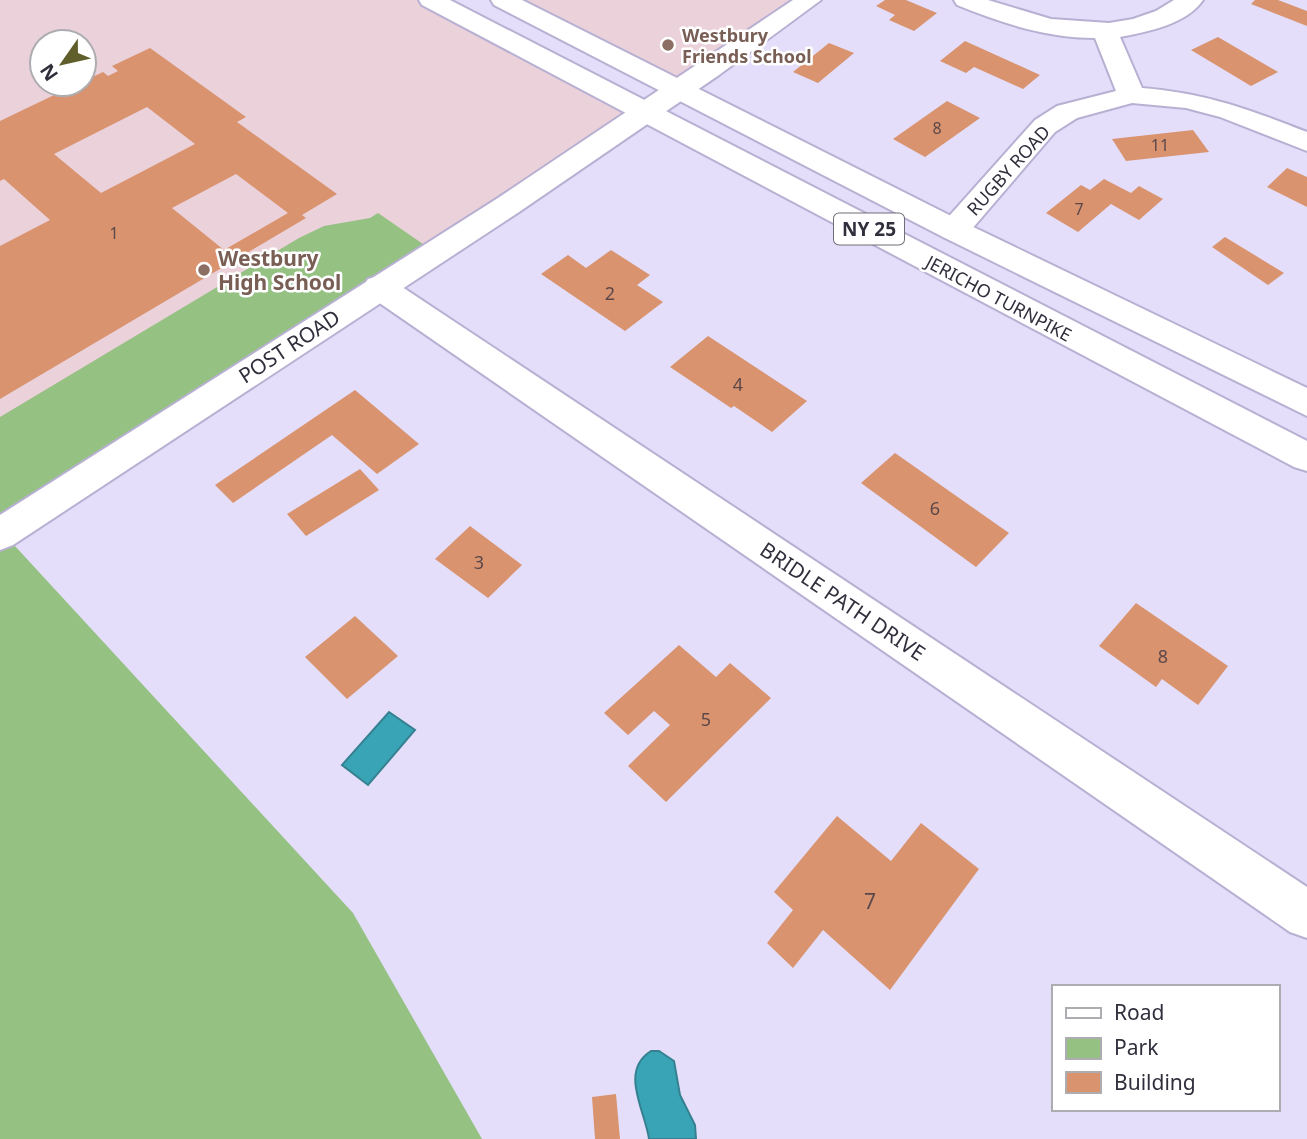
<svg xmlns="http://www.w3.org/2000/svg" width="1307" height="1139" font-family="'Noto Sans',sans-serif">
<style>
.education{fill:#ead1da;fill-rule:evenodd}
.green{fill:#95c183}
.water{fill:#38a4b5;stroke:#368191;stroke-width:2}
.building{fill:#d9936f;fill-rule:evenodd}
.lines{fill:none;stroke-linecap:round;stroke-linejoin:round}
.street-casing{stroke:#b8b0d2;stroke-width:4}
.secondary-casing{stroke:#b8b0d2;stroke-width:4}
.primary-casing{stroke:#b8b0d2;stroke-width:4}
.street{fill:#fff;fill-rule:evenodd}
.secondary{fill:#fff;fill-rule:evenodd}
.primary{fill:#fff;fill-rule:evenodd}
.education-dot{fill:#8d6e63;stroke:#fff;stroke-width:2.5}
.labels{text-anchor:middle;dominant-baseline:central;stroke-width:5;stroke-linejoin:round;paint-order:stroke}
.far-number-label{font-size:16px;fill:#5c484a}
.far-education-label{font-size:18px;font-weight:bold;fill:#785e54;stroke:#fff;text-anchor:start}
.far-street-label{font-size:18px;fill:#322f3d;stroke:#fff}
.number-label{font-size:18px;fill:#5c484a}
.shield{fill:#fff;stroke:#706d77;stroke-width:2}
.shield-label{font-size:19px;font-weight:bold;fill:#322f3d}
.education-label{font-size:21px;font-weight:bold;fill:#785e54;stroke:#fff;text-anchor:start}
.street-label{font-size:21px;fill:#322f3d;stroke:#fff}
.near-number-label{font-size:21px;fill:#5c484a}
</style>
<rect width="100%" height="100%" fill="#e4defa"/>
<g class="education">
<path d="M0 0H431L647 111 0 534ZM42 42H84V84H42Z"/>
<path d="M503 0H809L680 91Z"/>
</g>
<path class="green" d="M378 213 436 253 3 533 353 913 482 1139H0V417L299 238 324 226 370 218Z"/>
<g class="water">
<path d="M389 712 415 730 368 785 342 765Z"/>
<path d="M651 1051H659L674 1061 680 1095 695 1125 696 1139H649C645 1110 619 1071 651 1051Z"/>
</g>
<g class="building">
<path d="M885 0H906L937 13 914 31 889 20 895 15 876 6Z"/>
<path d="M1255 0H1278L1307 11V26L1251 4Z"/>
<path d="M1218 37 1278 72 1251 86 1191 50Z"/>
<path d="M965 41 1040 75 1023 89 974 67 966 73 940 61Z"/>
<path d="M829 43 854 53 818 83 793 72Z"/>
<path d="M150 48 246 117 237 122 337 194 302 215 306 218 0 399V246L50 220 4 179 0 181V121L77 84H84V81L103 72 108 76 118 71 112 66ZM147 107 195 144 101 193 54 154ZM236 174 288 213 224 250 172 208Z"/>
<path d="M947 101 980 118 925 157 893 139Z"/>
<path d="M1193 130 1209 152 1126 161 1112 139Z"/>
<path d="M1287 168 1307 177V207L1267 187Z"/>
<path d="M1104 179 1131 193 1139 186 1163 199 1139 220 1111 204 1078 232 1046 213 1081 185 1090 190Z"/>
<path d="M1225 237 1284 273 1268 285 1212 247Z"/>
<path d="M611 250 650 275 637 285 663 302 625 331 541 274 568 255 586 268Z"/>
<path d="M708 336 807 401 772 432 734 406 731 408 670 367Z"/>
<path d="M355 390 419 444 377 474 332 435 233 503 215 485Z"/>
<path d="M895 453 1009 533 976 567 861 483Z"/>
<path d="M360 469 379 490 306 536 287 514Z"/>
<path d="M470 526 522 565 488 598 435 559Z"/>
<path d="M1136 603 1228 666 1198 705 1162 679 1156 687 1099 646Z"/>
<path d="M355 616 398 656 347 699 305 657Z"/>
<path d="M679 645 716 677 730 663 771 698 666 802 628 766 670 725 654 711 628 735 604 713Z"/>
<path d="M837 816 891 861 921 823 979 869 890 990 823 930 793 968 767 943 793 910 774 892Z"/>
<path d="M616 1094 620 1139H595L592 1097Z"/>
</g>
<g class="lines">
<defs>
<g id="street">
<path d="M954 0H988L1051 19 1109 23 1133 19 1156 11 1174 0H1203C1187 24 1147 32 1120 37L1142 88C1205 93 1248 109 1307 132V151L1220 117 1186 108 1132 103 1077 118 1055 132 965 237 954 240 943 237 939 230 943 223 1035 120 1057 106 1116 91 1095 38C1047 38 1001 23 957 5Z"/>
<path d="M379 276 390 279 1307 887V938L1290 932 368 295 363 287 368 279Z"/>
</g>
<path id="secondary" d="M793 0H821L719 75 519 212 13 545 0 550V515L498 198Z"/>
<g id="primary">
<path d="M419 0H450L1307 441V471L1294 467 422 5Z"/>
<path d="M491 0H522L965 223 1307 388V416L943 237 494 5Z"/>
</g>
</defs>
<use href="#street" class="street-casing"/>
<use href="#secondary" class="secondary-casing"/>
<use href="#primary" class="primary-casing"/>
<use href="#street" class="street"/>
<use href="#secondary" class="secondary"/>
<use href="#primary" class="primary"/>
</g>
<g class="education-dot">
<circle cx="668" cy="45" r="7"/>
<circle cx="204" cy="270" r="7"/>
</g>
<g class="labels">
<g class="far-number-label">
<text x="937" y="128">8</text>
<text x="1160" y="145">11</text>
<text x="1079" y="209">7</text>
<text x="114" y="233">1</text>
</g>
<g class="far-education-label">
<text x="682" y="35">Westbury<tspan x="682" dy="21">Friends School</tspan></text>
</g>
<g class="far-street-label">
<text transform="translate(1008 170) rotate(-48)">RUGBY ROAD</text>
<text transform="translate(999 298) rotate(28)">JERICHO TURNPIKE</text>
</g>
<g class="number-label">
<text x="610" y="293">2</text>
<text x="738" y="384">4</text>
<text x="935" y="508">6</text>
<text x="479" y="562">3</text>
<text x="1163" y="656">8</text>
<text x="706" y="719">5</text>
</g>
<rect class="shield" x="834" y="213.5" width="70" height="31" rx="5"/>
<g class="shield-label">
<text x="869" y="229">NY 25</text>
</g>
<g class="education-label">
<text x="218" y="258">Westbury<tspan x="218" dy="24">High School</tspan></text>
</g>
<g class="street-label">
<text transform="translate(289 346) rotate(-33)">POST ROAD</text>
<text transform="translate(843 601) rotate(34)">BRIDLE PATH DRIVE</text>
</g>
<g class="near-number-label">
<text x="870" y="901">7</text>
</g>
</g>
<rect x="1052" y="985" width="228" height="126" fill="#ffffff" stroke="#adacb1" stroke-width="2"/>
<rect x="1066" y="1008" width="35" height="10" fill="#ffffff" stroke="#adacb1" stroke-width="2"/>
<text x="1114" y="1020" font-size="21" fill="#322f3d">Road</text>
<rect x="1066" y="1038" width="35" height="21" fill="#95c183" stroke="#adacb1" stroke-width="2"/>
<text x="1114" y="1055" font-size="21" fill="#322f3d">Park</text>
<rect x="1066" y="1072" width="35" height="21" fill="#d9936f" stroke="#adacb1" stroke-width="2"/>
<text x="1114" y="1090" font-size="21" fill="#322f3d">Building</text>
<g transform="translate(63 63) rotate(236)"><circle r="33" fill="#ffffff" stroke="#adacb1" stroke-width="2"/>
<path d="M0-5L12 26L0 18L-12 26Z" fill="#605e2a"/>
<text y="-10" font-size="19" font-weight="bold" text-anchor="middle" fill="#322f3d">N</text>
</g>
</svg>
